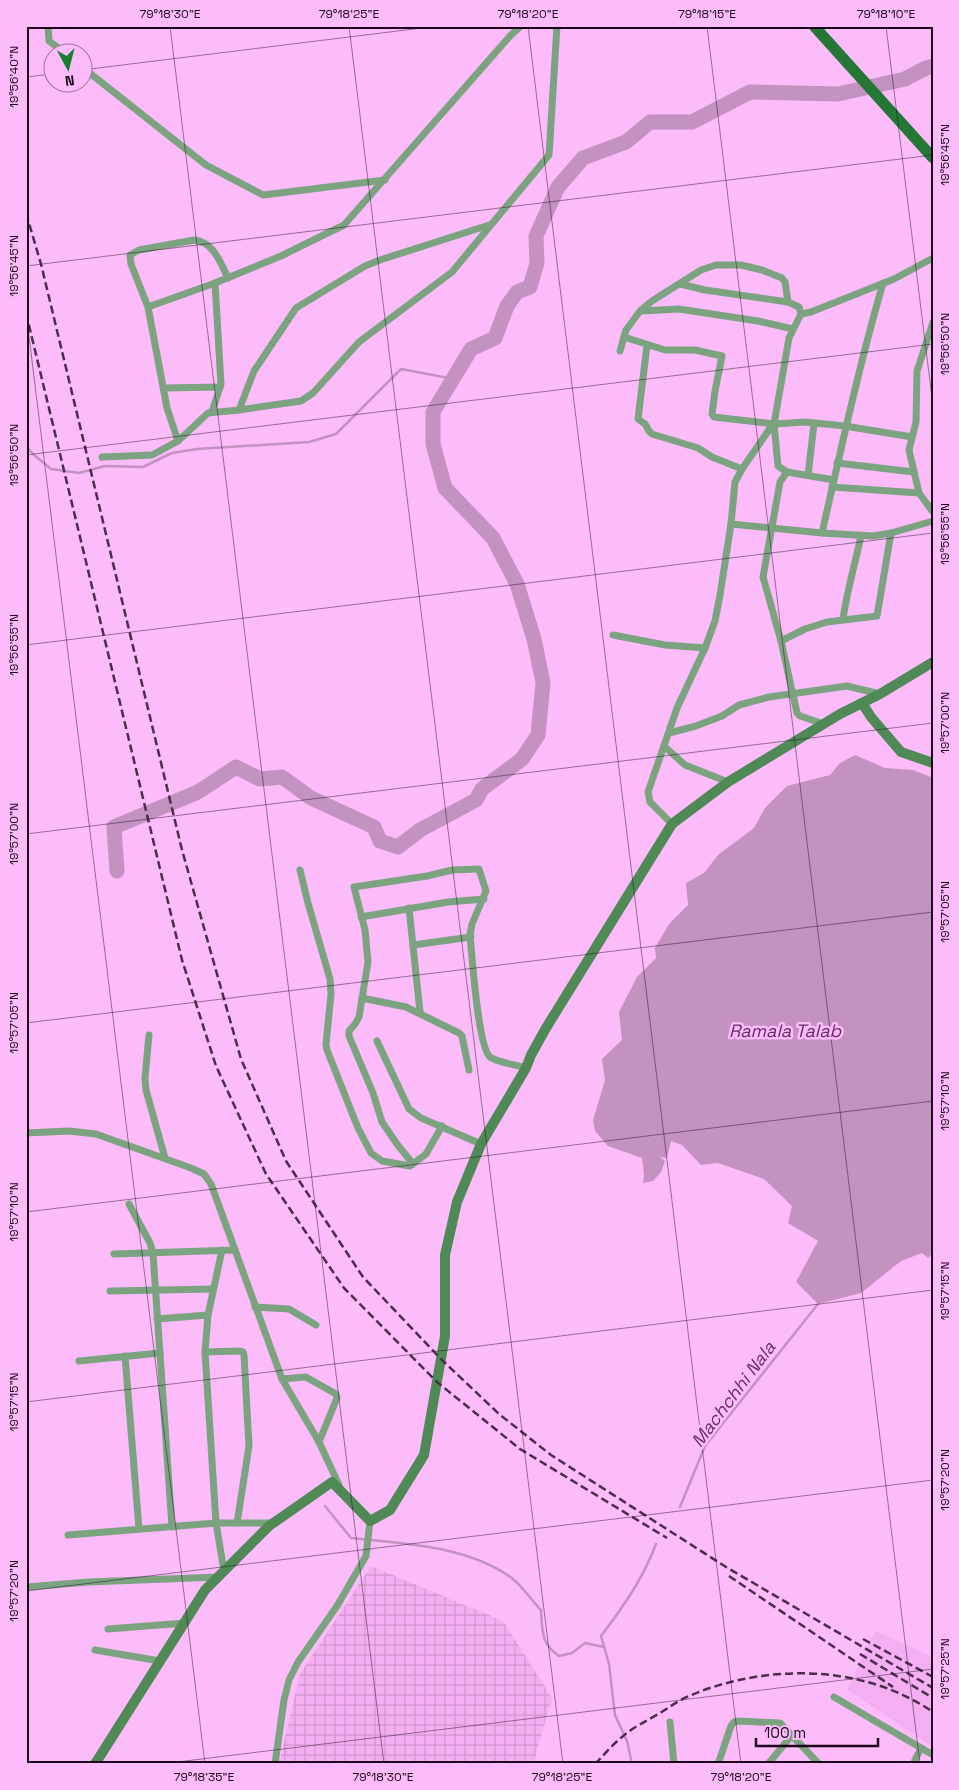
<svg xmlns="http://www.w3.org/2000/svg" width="959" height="1790" font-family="'Space Grotesk',sans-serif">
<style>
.built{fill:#f4aff2}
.industrial{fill:url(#industrial-grid)}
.water{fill:#c392c1}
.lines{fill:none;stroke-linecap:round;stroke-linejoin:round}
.stream{stroke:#c392c1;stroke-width:2.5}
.river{stroke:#c392c1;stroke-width:15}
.street{stroke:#7ca380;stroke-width:7}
.secondary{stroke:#4e8956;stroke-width:10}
.primary{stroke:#257737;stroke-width:11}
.rail{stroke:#4c2d4b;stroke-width:2.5;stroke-dasharray:8 4;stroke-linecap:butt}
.ticks{fill:none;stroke:#1c061c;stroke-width:1;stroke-opacity:0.45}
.labels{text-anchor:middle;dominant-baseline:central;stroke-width:5;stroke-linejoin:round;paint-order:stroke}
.water-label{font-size:18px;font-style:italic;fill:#672c67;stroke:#fcbcfa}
.neatline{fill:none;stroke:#1c061c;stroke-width:2}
.ticks-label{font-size:12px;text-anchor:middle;fill:#1c061c}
</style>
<defs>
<pattern id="industrial-grid" width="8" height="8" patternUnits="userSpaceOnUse" patternTransform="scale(1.25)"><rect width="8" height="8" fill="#f4aff2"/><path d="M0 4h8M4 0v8" fill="none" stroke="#d195cf"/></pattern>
</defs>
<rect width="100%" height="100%" fill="#fcbcfa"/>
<path class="built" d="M875 1631 933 1657V1747L847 1690Z"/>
<path class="industrial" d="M371 1566 503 1621 552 1698 533 1764H279L300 1674Z"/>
<path class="water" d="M855 755 885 768 913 770 933 778V1252L928 1258 922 1253 901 1261 861 1293 818 1304 796 1282 818 1241 788 1223 792 1206 764 1179 718 1163 701 1165 682 1145 671 1141 667 1158 660 1157 665 1161 661 1172 653 1181 643 1183 644 1174 642 1158 608 1146 595 1131 593 1120 605 1080 602 1059 622 1040 619 1012 637 977 656 958 655 948 669 924 688 905 686 883 704 873 718 855 754 828 765 808 787 786 830 775 840 763Z"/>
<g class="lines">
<g class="stream">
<path d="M26 446 33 454 51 469 79 473 105 466 143 467 172 453 197 449 309 442 336 434 401 369 454 379"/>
<path d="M325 1506 351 1538C403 1543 470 1546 513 1579 523 1587 532 1601 541 1610 542 1630 541 1644 559 1656L572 1653 585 1643 604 1647"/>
<path d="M680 1507 705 1446 818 1304"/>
<path d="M632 1764 627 1741 615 1715 609 1664 601 1636C623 1607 643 1579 656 1544"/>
</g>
<path class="river" d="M117 871 114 827 198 792 236 767 260 779 282 777 311 798 374 827 380 841 398 847 420 830 476 800 482 789 522 759 538 735 543 683 534 639 517 584 493 538 445 488 433 444V412L471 349 495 338 507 306 517 292 530 287 537 263 536 236 558 187 583 158 626 142 650 122H692L750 92 838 94 905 79 926 68 933 66"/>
<g class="street">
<path d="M48 26 49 41 64 52"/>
<path d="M82 67 206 165 263 195 385 180"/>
<path d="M680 284 705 290 788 302"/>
<path d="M148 307 215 283"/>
<path d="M641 311 679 309 758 321 793 329"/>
<path d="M933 322 917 371 916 422 909 450 919 493 933 512"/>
<path d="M624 337 665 350H695L722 356 715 391 712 414 714 417 774 424 805 422 845 426 912 437"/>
<path d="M647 345 638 419 645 424 649 431 652 434 698 448 712 457 742 469"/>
<path d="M620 351 626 330 640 311 652 301 701 270 716 265H741L762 270 782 278 785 282 788 302 799 307 801 314"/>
<path d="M164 388 220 387"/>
<path d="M239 410 254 371 296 308 365 266 380 260 489 225"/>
<path d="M212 412 221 384 215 283 281 256 344 225 510 36 521 26"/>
<path d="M773 424 742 469 735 482 731 524 822 533 873 536 891 533 933 521"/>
<path d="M178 441 167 408 148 307 131 264 130 255 139 250 194 240C214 242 220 262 228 278"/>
<path d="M102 457 152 455 178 441 208 413 239 410 301 401 313 393 359 342 452 272 549 155 557 26"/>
<path d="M837 463 914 472"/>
<path d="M787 472 834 480"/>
<path d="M808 475 814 424"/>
<path d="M832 487 919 493"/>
<path d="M822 533C841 449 859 366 883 283"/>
<path d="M843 619C847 591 855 564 861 536"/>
<path d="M613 635 665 645 705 648"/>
<path d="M781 641 805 629 827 622 877 616 891 533"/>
<path d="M824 724 800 716 797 713 781 641 763 577 780 482 787 472 778 466 774 424 789 338 801 314 811 312 894 279 933 258"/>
<path d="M669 733 696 726 722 716 739 705 769 697 847 686 880 694"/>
<path d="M664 746 685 765 728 782"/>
<path d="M672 824 650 802 648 792 677 708 705 648 715 621 720 595 731 524"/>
<path d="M300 870 308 903 330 979 331 994 326 1044 327 1050 358 1128 371 1153 382 1161 410 1166 426 1154 442 1126"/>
<path d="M409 908 420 1012"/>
<path d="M361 917 448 902 484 899"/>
<path d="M413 945 471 937"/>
<path d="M362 998 406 1007 459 1033 462 1036 469 1070"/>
<path d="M149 1035 145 1078 146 1090 165 1158"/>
<path d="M377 1041 409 1109 421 1118 481 1144"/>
<path d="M26 1133 69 1131 96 1134 191 1168 204 1174 211 1184 282 1379 319 1442 339 1485"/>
<path d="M413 1164 397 1144 382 1122 373 1093 349 1036V1031L355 1024 359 1017 368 962 365 930 354 887 427 876 452 870 479 869 486 891 472 924 470 935C472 955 478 1047 490 1057 496 1062 517 1065 526 1068"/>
<path d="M129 1204 150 1243 153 1253 172 1527"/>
<path d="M222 1250 208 1315 205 1352 216 1523 224 1571"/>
<path d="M114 1254 235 1250"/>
<path d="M110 1291 213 1289"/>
<path d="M255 1307 289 1309 316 1325"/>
<path d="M157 1319 208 1315"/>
<path d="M205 1352 239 1351 243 1352 244 1355 249 1446 237 1523"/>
<path d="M125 1356 139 1529"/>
<path d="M79 1361 160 1353"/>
<path d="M282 1379 306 1377 336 1394 337 1398 319 1442"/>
<path d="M68 1535 216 1523H272"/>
<path d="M26 1587 89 1582 218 1577"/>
<path d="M108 1629 185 1623"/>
<path d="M95 1650 160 1661"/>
<path d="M834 1697 933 1755"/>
<path d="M670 1722 674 1764"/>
<path d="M275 1764 284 1700 289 1680 298 1662 337 1606 366 1556 370 1521"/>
<path d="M718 1764 731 1726 734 1722 738 1721 780 1723 819 1764"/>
<path d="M768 1764 792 1735"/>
<path d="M913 1764 921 1748"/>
</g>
<g class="secondary">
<path d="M862 703 871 717 901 752 933 763"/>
<path d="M95 1764 205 1590 269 1526 332 1482 370 1521 390 1510 424 1455 445 1336V1255L457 1202 481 1144 526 1068 531 1055 546 1028 672 824 728 782 840 714 880 694 933 662"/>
</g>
<path class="primary" d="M814 26 933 158"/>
<g class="rail">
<path d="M26 213 41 264 182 850 241 1059 286 1161 363 1277 441 1359 499 1414 551 1455 726 1567 933 1688"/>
<path d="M26 313 182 960 216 1066 266 1174 344 1288 437 1382 520 1449 667 1538"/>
<path d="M729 1576 893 1687"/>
<path d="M863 1639 933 1677"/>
<path d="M860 1654 933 1698"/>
<path d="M595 1764C604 1755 612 1745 622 1737 633 1727 647 1721 660 1713 670 1707 679 1700 689 1696 766 1663 863 1664 933 1712"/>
</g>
</g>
<path class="ticks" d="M170 26 384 1764M349 26 563 1764M528 26 741 1764M707 26 920 1764M886 26 933 406M82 70 438 26M26 77 52 74M26 266 933 155M26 312 205 1764M26 455 933 344M26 645 933 533M26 834 933 723M26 1023 933 912M26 1212 933 1101M26 1402 933 1290M26 1591 933 1480M161 1764 933 1669"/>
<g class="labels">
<g class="water-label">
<text x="785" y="1030">Ramala Talab</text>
<text transform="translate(733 1394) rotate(-53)">Machchhi Nala</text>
</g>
</g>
<rect width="959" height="1790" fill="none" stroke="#fcbcfa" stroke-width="55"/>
<g transform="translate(68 68) rotate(173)"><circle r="24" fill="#fcbcfa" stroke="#a273a1"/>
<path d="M0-4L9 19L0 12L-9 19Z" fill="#167f33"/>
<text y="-8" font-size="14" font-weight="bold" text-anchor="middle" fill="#1c061c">N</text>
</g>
<path d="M756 1738v8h122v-8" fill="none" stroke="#1c061c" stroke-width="2.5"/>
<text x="764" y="1738" font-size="15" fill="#1c061c" stroke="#fcbcfa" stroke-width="4" paint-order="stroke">100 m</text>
<rect x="28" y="28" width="904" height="1734" class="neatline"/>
<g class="ticks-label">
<text x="170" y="18">79°18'30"E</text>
<text x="349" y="18">79°18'25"E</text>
<text x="528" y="18">79°18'20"E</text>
<text x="707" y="18">79°18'15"E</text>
<text x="886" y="18">79°18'10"E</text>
<text transform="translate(14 77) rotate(-90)" y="4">19°56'40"N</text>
<text transform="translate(945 155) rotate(-90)" y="4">19°56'45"N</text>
<text transform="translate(14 266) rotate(-90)" y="4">19°56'45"N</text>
<text transform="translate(945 344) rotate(-90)" y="4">19°56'50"N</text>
<text transform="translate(14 455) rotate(-90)" y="4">19°56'50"N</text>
<text transform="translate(945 534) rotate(-90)" y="4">19°56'55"N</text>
<text transform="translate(14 645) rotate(-90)" y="4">19°56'55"N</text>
<text transform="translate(945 723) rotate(-90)" y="4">19°57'00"N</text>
<text transform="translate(14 834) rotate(-90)" y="4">19°57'00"N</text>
<text transform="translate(945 912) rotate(-90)" y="4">19°57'05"N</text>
<text transform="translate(14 1023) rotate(-90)" y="4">19°57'05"N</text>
<text transform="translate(945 1101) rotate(-90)" y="4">19°57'10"N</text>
<text transform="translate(14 1212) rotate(-90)" y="4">19°57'10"N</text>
<text transform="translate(945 1291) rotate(-90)" y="4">19°57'15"N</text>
<text transform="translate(14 1402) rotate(-90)" y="4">19°57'15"N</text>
<text transform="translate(945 1480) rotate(-90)" y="4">19°57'20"N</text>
<text transform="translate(14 1591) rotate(-90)" y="4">19°57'20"N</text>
<text transform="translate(945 1669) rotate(-90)" y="4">19°57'25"N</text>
<text x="204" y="1781">79°18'35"E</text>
<text x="383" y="1781">79°18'30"E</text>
<text x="562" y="1781">79°18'25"E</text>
<text x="741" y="1781">79°18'20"E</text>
</g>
</svg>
